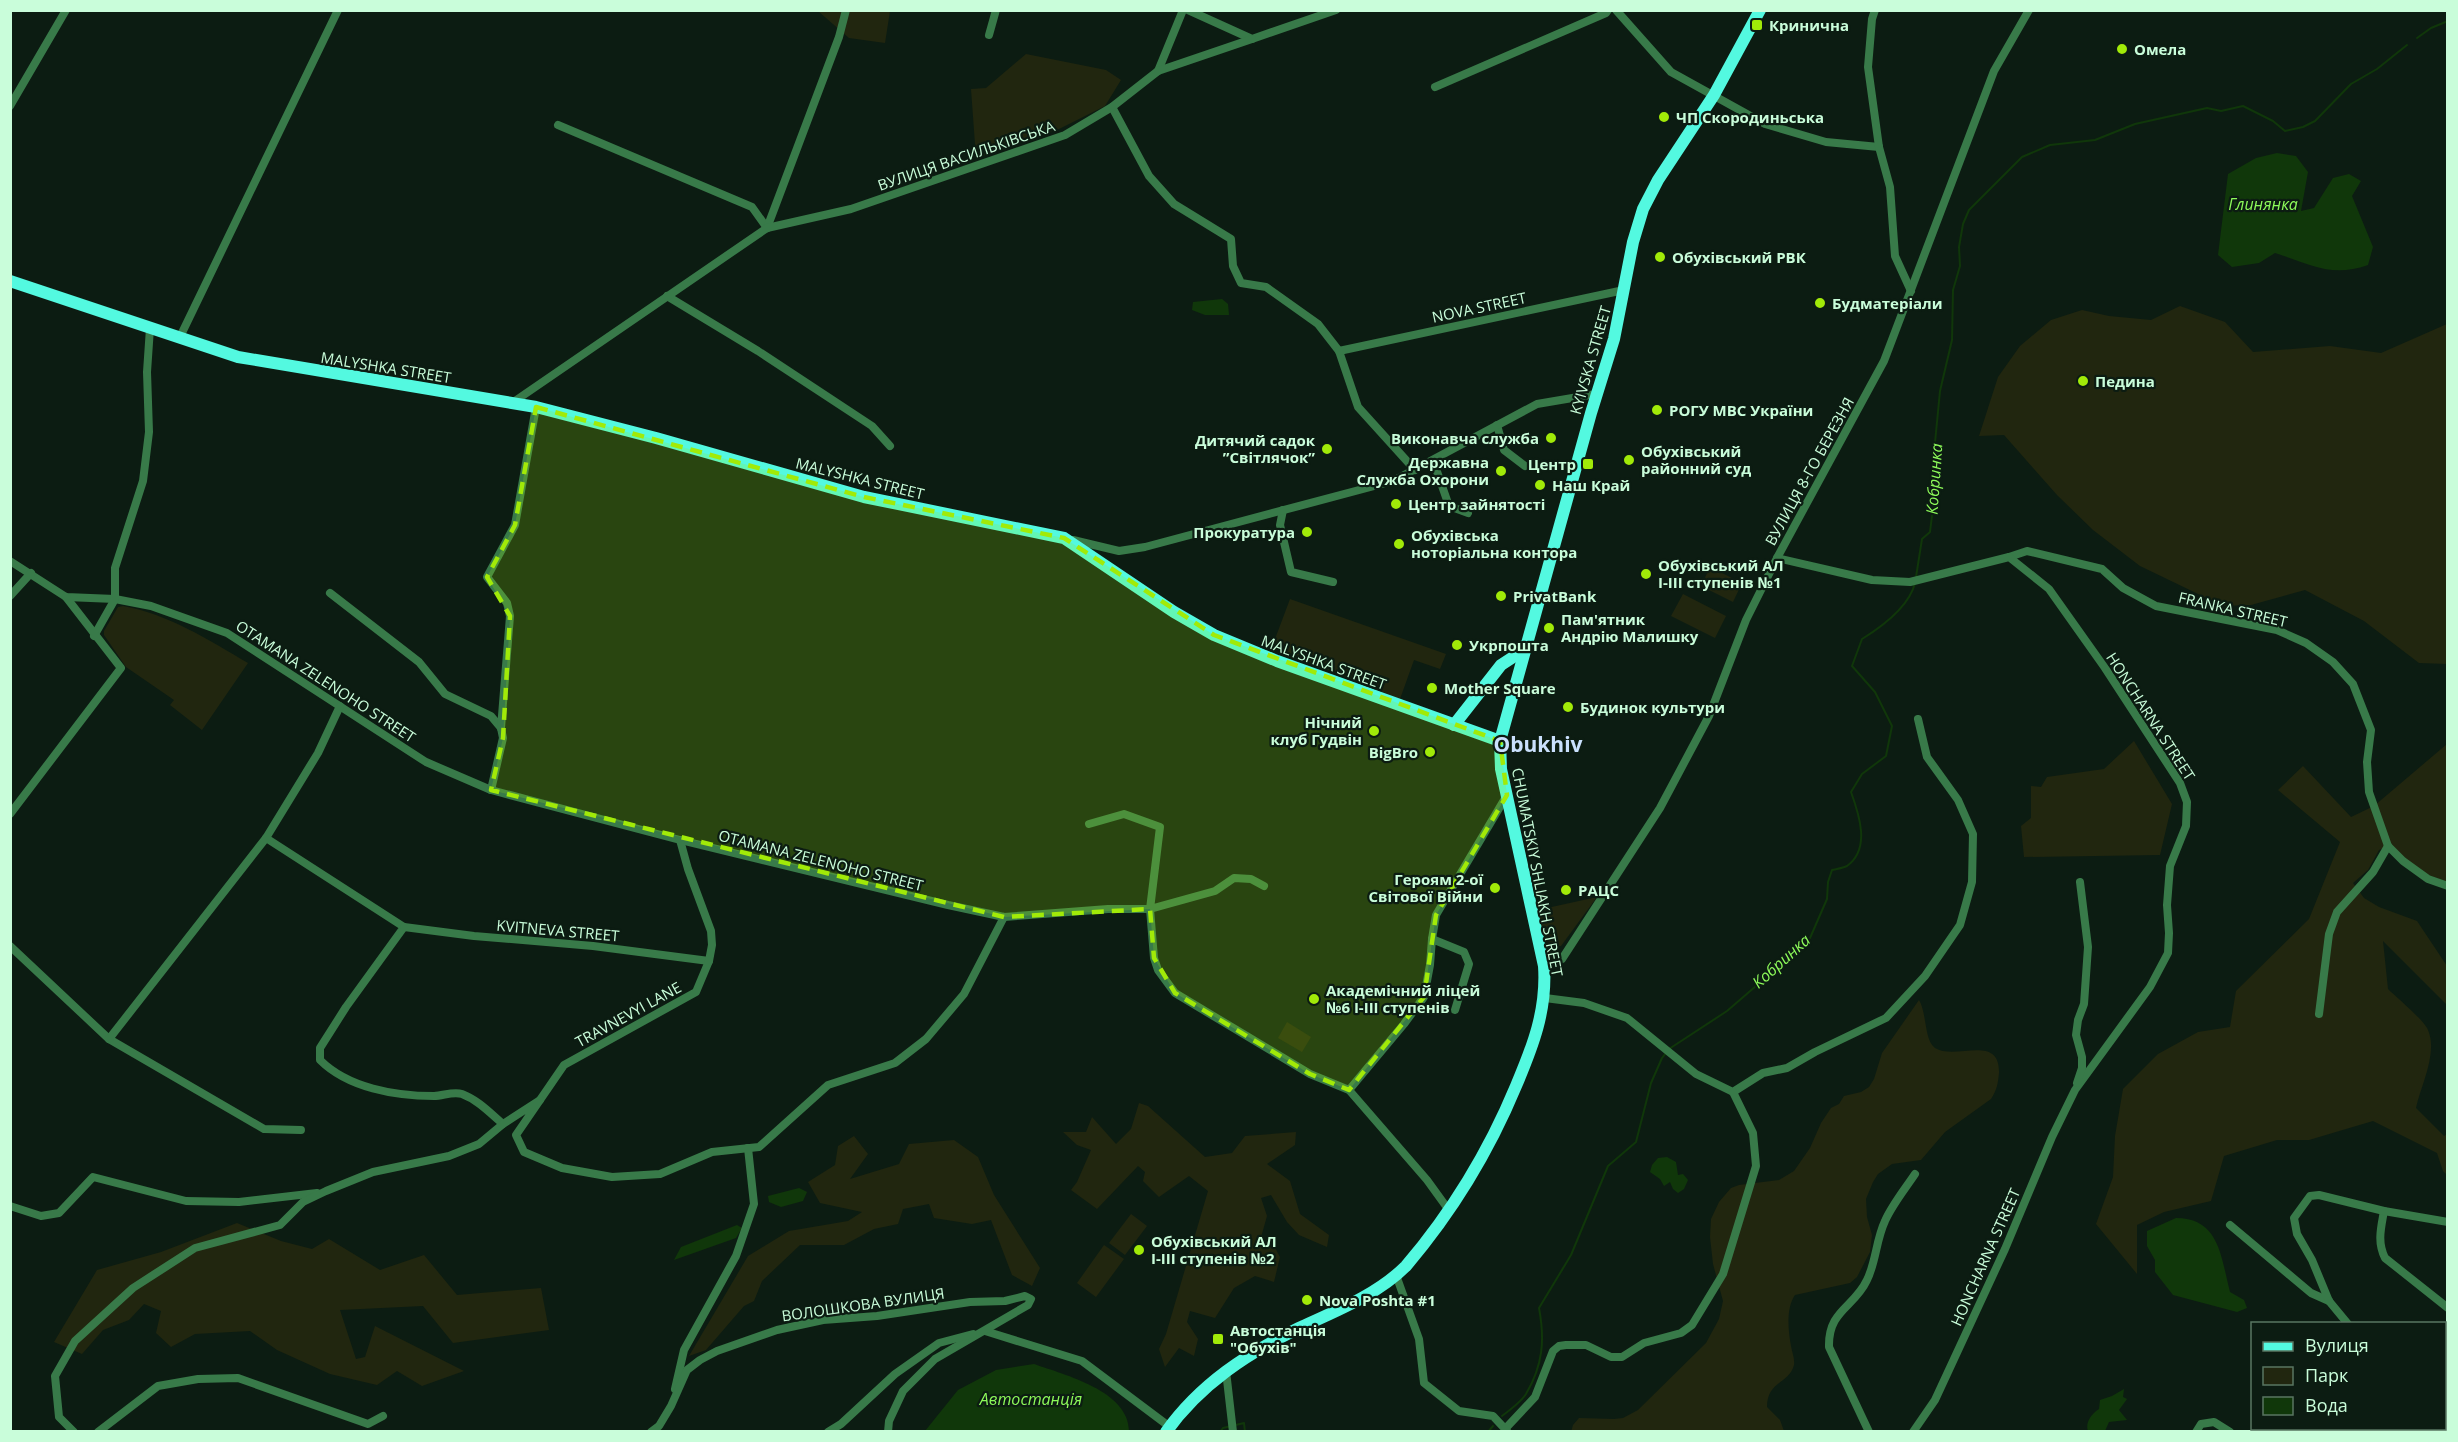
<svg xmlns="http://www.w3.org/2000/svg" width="2458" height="1442" font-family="'Open Sans',sans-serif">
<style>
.green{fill:#21260f}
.water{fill:#10370a}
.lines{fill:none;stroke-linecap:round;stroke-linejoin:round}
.stream{stroke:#10370a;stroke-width:2}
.street{stroke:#387a49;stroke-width:8}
.primary{stroke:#53f9e0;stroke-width:12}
.marked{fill:#a1ea08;fill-opacity:0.2;stroke:#a1ea08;stroke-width:4.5;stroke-dasharray:12 8;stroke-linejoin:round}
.poi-dot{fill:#a1ea08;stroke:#0c1c12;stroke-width:2}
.labels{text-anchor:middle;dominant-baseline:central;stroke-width:4.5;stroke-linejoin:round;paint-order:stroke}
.poi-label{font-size:15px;font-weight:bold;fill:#c9fdda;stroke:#0c1c12;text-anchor:start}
.street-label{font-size:15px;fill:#c9fdda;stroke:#0c1c12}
.water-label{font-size:16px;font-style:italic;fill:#8dfa5a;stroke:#0c1c12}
.district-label{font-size:21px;font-weight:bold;fill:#cae0fd;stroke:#0c1c12}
</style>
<rect width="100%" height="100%" fill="#0c1c12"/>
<g class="green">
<path d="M818 11H890L885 43 849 38Z"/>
<path d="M1026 54 1106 70 1121 80 1105 106 1059 129 1010 144 1006 149 976 158 971 89 986 88Z"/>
<path d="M2180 306 2225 322 2253 352 2330 346 2381 353 2447 324V664L2419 663 2364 621 2305 590 2251 605 2223 606 2140 566 2093 530 2057 495 2004 435 1979 436 1998 377 2020 346 2051 320 2082 310 2109 316 2151 320Z"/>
<path d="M1710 567 1742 583 1733 602 1701 586Z"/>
<path d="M1683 594 1726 616 1715 638 1671 616Z"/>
<path d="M1290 599 1446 654 1440 669 1414 660 1400 699 1272 647Z"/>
<path d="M123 606C168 614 209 640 248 663L202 730 170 705 174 700 126 667 104 635V631L118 607Z"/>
<path d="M2134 741 2172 804 2160 855 2024 857 2021 826 2031 818V786L2041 787 2047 777 2104 769Z"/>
<path d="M2447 744V882L2418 871 2388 846 2379 850 2368 870 2353 883 2364 898 2379 907 2417 921 2447 966V1005L2383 941 2388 989C2396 997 2425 1021 2428 1030 2438 1053 2421 1085 2416 1108L2444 1136 2447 1134V1175L2443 1171 2437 1153 2373 1121 2309 1140H2277L2224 1156 2211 1201 2164 1212 2137 1225V1274L2096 1224 2113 1177 2115 1136 2123 1089 2158 1054 2198 1032 2230 1027 2236 991 2309 919 2340 842 2278 790 2303 766 2351 817 2374 806Z"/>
<path d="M1597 897 1561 946C1541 947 1542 926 1538 910Z"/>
<path d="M1919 1000C1927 1013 1924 1040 1935 1048 1955 1061 2000 1033 1999 1073 1998 1083 1997 1090 1991 1099L1945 1132 1921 1160 1892 1164 1878 1174 1873 1182 1866 1199 1867 1217 1872 1235 1870 1252 1857 1277 1850 1283 1795 1295C1786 1308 1788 1330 1791 1346 1792 1352 1795 1359 1794 1365 1789 1384 1767 1381 1767 1407L1780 1420 1784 1431 1571 1432 1573 1425 1579 1418 1614 1419 1623 1418 1638 1410 1706 1343 1719 1319 1723 1301 1713 1264 1710 1237 1711 1219 1719 1202 1731 1188 1739 1185 1779 1180 1794 1171 1810 1148 1821 1123 1831 1108 1839 1104 1844 1096 1861 1092 1869 1087 1874 1079 1882 1053Z"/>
<path d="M1287 1022 1311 1037 1302 1052 1278 1038Z"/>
<path d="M1139 1103 1148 1106 1205 1157 1232 1153 1245 1136 1296 1132 1295 1145 1267 1164 1290 1181 1300 1214 1329 1235 1327 1247 1299 1235 1287 1222 1271 1195 1261 1198 1267 1216 1260 1241 1273 1244 1280 1257 1274 1282 1255 1276 1234 1288 1215 1318 1190 1311 1187 1322 1198 1339 1194 1356 1179 1348 1165 1367 1159 1349 1166 1334 1208 1191 1189 1176 1159 1197 1143 1181 1145 1172 1138 1166 1097 1209 1071 1190 1077 1182 1091 1150 1077 1145 1063 1132H1086L1092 1117 1116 1144 1131 1129Z"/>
<path d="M854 1136 868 1154 850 1179 899 1164 909 1144 954 1140 978 1157 994 1195 1040 1268 1032 1286 1012 1275 991 1220 972 1224 934 1218 929 1204 903 1209 898 1224 874 1229 844 1245H800L762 1281 754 1301 744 1306 706 1350 689 1356 748 1256 789 1231 848 1221 862 1212 820 1203 808 1182 835 1165 838 1146Z"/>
<path d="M1131 1214 1147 1226 1125 1255 1109 1243Z"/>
<path d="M237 1223 281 1241 312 1249 329 1239 380 1270 424 1255 457 1295 541 1288 549 1330 453 1343 423 1306 340 1310 356 1359 365 1357 375 1326 464 1371 422 1386 397 1371 377 1385 330 1374 277 1350 250 1331 195 1334 171 1347 156 1333 161 1311 144 1304 129 1320 103 1330 82 1354 54 1342 97 1270 161 1252Z"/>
<path d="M1104 1245 1124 1259 1096 1297 1077 1283Z"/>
</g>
<g class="water">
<path d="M2277 153 2296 156 2308 172 2301 211 2314 208 2333 178 2349 174 2361 181 2352 196 2373 247 2368 265C2331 278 2310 264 2275 253L2259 263 2232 267 2218 255 2228 174 2256 158Z"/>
<path d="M1222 299 1228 304 1229 315H1205L1192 310 1193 302Z"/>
<path d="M1667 1157 1676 1162 1678 1175 1683 1174 1688 1180 1684 1189 1678 1193 1673 1189 1670 1182 1664 1186 1660 1179 1650 1172 1652 1165 1658 1158Z"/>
<path d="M799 1188 807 1192 803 1201 781 1207 769 1202 768 1196Z"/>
<path d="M2176 1218C2220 1218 2221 1258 2230 1292L2244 1300 2247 1308 2237 1312 2173 1295 2155 1272V1260L2147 1246V1231Z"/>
<path d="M737 1225 742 1228 736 1238 674 1260 681 1247Z"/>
<path d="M1034 1364C1065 1375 1129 1391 1129 1431H925L958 1390 996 1370Z"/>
<path d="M2124 1389 2123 1397 2127 1399 2119 1410 2127 1420 2109 1422 2105 1431H2088C2085 1423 2091 1414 2099 1409L2100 1400 2112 1396Z"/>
</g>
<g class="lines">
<g class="stream">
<path d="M2417 38 2431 28 2448 21"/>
<path d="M1916 577 1922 539 1930 532 1933 508 1931 484 1940 391 1952 340 1953 290 1960 266 1959 247 1963 224 1969 210 2022 157 2050 145 2095 140 2135 124 2207 108 2221 111 2243 106 2273 121 2285 131 2303 127 2315 121 2351 84 2377 69 2407 45"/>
<path d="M1502 1416C1510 1410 1521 1402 1526 1394 1543 1365 1545 1340 1539 1308L1571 1255 1608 1166 1636 1142 1651 1083 1662 1058 1669 1049 1727 1011 1756 986 1790 949 1810 938 1827 899 1828 882 1832 870C1836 869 1843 868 1847 866 1871 849 1859 814 1851 792L1862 774 1886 756 1892 726 1875 692 1852 666 1862 639C1883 626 1909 607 1915 583"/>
<path d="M1220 1432 1223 1428 1244 1423 1245 1432"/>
<path d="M1488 1432 1493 1426"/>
</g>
<g class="street">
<path d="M1188 10 1252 39 1336 10"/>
<path d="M1616 10 1671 72 1765 124 1826 142 1879 147"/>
<path d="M1875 10 1872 19 1868 67 1879 147 1890 187 1895 256 1911 291"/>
<path d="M989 35 996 10"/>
<path d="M1158 71 1183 10"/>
<path d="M1435 87 1606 13 1608 10"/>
<path d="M10 106 66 10"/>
<path d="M1112 107 1149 176 1174 204 1231 239 1233 266 1241 283 1266 287 1318 324 1339 351 1358 407 1415 470"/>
<path d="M558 125 752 207 767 228"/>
<path d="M767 228 839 37 846 10"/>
<path d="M667 296 758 351 872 426 890 446"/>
<path d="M179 339 338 10"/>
<path d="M1339 351 1624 290"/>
<path d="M512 403 767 228 851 209 1065 135 1112 107 1158 71 1252 39"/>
<path d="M1497 425 1504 450 1525 466"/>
<path d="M1433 460 1449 506 1468 513"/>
<path d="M1283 510 1280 525 1291 572 1333 582"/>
<path d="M1073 540 1119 551 1145 547 1393 481 1537 404 1596 394"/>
<path d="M2009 557 2027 551 2102 569 2123 588 2156 606 2277 630 2306 643 2333 662 2353 684 2371 730 2367 762 2369 792 2388 846 2403 861 2428 879 2448 886"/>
<path d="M1777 558 1872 580 1910 582 2009 557 2049 589 2105 668 2180 783 2187 802 2186 826 2170 866 2167 905 2169 933 2168 953 2150 987 2075 1090 2052 1137 2005 1249 1935 1400 1913 1432"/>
<path d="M10 561 66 597 115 599 151 606 227 633 426 762 491 790 680 840 948 905 1004 917 1108 909H1150L1154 958 1158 970 1175 993 1310 1074 1349 1090 1427 1180 1448 1209"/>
<path d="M330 593 419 662 445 694 491 716 501 728 503 738 491 790"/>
<path d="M10 596 31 573"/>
<path d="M94 636 115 599V568L143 481 149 432 147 372 150 328"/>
<path d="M501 728 510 616 507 603 487 577 515 525 536 407"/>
<path d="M10 814 121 668 66 597"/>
<path d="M1089 824 1124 814 1160 827 1150 909 1215 891 1234 878 1251 879 1264 886"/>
<path d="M266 838 404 927 346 1007 320 1048V1060C348 1088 395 1096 434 1096 443 1096 453 1091 462 1094 478 1100 490 1113 503 1124"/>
<path d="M404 927 474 936 593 946 709 961"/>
<path d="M1432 939 1436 915 1507 795"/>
<path d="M10 946 109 1039 264 1129 301 1130"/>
<path d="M1544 966 1562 959 1660 808 1709 716 1746 620 1777 558 1884 361 1994 71 2029 10"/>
<path d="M1545 998 1584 1003 1627 1018 1696 1074 1733 1092 1763 1073 1787 1068 1815 1052 1886 1018 1925 976 1960 925 1972 882 1973 834 1958 800 1927 757 1918 719"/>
<path d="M2319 1014 2329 934 2337 912 2373 872 2388 846"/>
<path d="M109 1039 266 838 318 753 340 706"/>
<path d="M2077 1083 2082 1068V1057L2076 1035 2078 1020 2084 1004 2088 947 2080 882"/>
<path d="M1349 1090 1404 1024 1424 997 1430 965 1432 939 1464 952 1469 964 1455 1010"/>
<path d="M540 1100 564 1065 696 992 709 961 712 945 711 931 688 869 680 840"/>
<path d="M10 1206 41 1216 59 1213 93 1177 186 1201 239 1202 317 1193"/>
<path d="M2384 1211C2381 1228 2377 1242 2385 1258L2448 1308"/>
<path d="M2230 1225 2311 1293 2329 1301"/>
<path d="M1396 1275 1419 1339 1424 1383 1459 1411 1493 1416 1507 1431"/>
<path d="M2348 1324 2329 1301 2312 1260 2297 1234 2294 1218 2310 1196 2319 1195 2384 1211 2448 1222"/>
<path d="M985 1331 1082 1361 1170 1427"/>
<path d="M1226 1371 1233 1432"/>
<path d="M675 1389 684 1350 736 1256 754 1204 748 1148"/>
<path d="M1505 1429 1535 1397 1553 1351 1559 1346 1566 1345H1586L1611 1357H1622L1644 1343 1681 1333 1692 1325 1723 1274 1756 1166 1753 1133 1733 1092"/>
<path d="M74 1432 59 1417 55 1376 75 1341 133 1288 195 1248 280 1225 303 1202 326 1191 373 1172 449 1156 479 1144 503 1124 540 1100 516 1135 524 1152 562 1168 612 1177 660 1174 712 1152 759 1147 828 1085 895 1063 926 1039 964 994 1004 917"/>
<path d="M98 1432 158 1386 198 1379 238 1378 368 1424 383 1416"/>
<path d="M651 1432 659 1426 671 1406 687 1370 700 1360 717 1351 777 1330 823 1320 877 1316 970 1302 1005 1301 1025 1296 1031 1299 1028 1305 935 1359 903 1391 889 1421 888 1432"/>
<path d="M828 1432 841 1424 895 1374 939 1343 973 1334"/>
<path d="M1869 1432 1829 1347C1828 1310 1854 1308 1867 1280 1876 1262 1876 1240 1885 1221 1892 1205 1905 1189 1915 1174"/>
<path d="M2196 1432 2201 1424 2214 1422 2230 1432"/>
</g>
<g class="primary">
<path d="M10 281 238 357 536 407 656 438 864 497 1064 538 1174 612 1214 635 1277 661 1500 741"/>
<path d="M1454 725 1501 665 1524 650"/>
<path d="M1166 1432C1200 1384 1248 1353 1299 1328 1336 1311 1377 1295 1406 1266 1452 1212 1489 1151 1516 1086 1533 1046 1547 1010 1544 966L1501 769 1500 741 1591 413 1614 339 1633 242 1643 209 1658 180 1714 95 1760 10"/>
</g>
</g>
<path class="marked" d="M536 407 864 497 1064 538 1214 635 1500 741 1507 795 1436 915 1424 997 1349 1090 1310 1074 1175 993 1154 958 1150 909 1004 917 491 790 503 738 510 616 487 577 515 525Z"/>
<g class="poi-dot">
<rect x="1751" y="19" width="12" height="12" rx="3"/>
<circle cx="2122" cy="49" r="6"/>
<circle cx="1664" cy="117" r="6"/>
<circle cx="1660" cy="257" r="6"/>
<circle cx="1820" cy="303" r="6"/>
<circle cx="2083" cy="381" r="6"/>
<circle cx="1657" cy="410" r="6"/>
<circle cx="1551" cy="438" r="6"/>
<circle cx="1327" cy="449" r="6"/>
<circle cx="1629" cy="460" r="6"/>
<rect x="1582" y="458" width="12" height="12" rx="3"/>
<circle cx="1501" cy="471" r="6"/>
<circle cx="1540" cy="485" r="6"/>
<circle cx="1396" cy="504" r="6"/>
<circle cx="1307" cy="532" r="6"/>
<circle cx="1399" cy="544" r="6"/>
<circle cx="1646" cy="574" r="6"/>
<circle cx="1501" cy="596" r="6"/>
<circle cx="1549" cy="628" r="6"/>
<circle cx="1457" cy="645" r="6"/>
<circle cx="1432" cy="688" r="6"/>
<circle cx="1568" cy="707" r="6"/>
<circle cx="1374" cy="731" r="6"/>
<circle cx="1430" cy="752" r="6"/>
<circle cx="1495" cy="888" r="6"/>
<circle cx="1566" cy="890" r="6"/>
<circle cx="1314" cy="999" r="6"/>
<circle cx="1139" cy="1250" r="6"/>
<circle cx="1307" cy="1300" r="6"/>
<rect x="1212" y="1333" width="12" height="12" rx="3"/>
</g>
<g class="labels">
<g class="poi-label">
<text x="1769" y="25">Кринична</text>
<text x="2134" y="49">Омела</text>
<text x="1676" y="117">ЧП Скородиньська</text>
<text x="1672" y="257">Обухівський РВК</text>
<text x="1832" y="303">Будматеріали</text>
<text x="2095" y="381">Педина</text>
<text x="1669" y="410">РОГУ МВС України</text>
<text x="1539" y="438" text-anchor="end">Виконавча служба</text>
<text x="1315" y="440" text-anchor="end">Дитячий садок<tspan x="1315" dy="17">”Світлячок”</tspan></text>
<text x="1641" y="451">Обухівський<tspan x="1641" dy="17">районний суд</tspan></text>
<text x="1489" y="462" text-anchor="end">Державна<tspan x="1489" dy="17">Служба Охорони</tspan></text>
<text x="1576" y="464" text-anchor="end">Центр</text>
<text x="1552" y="485">Наш Край</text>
<text x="1408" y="504">Центр зайнятості</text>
<text x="1295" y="532" text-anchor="end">Прокуратура</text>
<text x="1411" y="535">Обухівська<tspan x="1411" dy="17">ноторіальна контора</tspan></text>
<text x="1658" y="565">Обухівський АЛ<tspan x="1658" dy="17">І-ІІІ ступенів №1</tspan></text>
<text x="1513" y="596">PrivatBank</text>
<text x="1561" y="619">Пам'ятник<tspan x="1561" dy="17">Андрію Малишку</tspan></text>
<text x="1469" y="645">Укрпошта</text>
<text x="1444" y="688">Mother Square</text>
<text x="1580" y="707">Будинок культури</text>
<text x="1362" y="722" text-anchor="end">Нічний<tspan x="1362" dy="17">клуб Гудвін</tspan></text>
<text x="1418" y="752" text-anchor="end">BigBro</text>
<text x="1483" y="879" text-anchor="end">Героям 2-ої<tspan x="1483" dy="17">Світової Війни</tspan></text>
<text x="1578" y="890">РАЦС</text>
<text x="1326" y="990">Академічний ліцей<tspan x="1326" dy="17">№6 І-ІІІ ступенів</tspan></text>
<text x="1151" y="1241">Обухівський АЛ<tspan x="1151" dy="17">І-ІІІ ступенів №2</tspan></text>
<text x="1319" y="1300">Nova Poshta #1</text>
<text x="1230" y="1330">Автостанція<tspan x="1230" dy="17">"Обухів"</tspan></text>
</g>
<g class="street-label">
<text transform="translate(966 155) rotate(-19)">ВУЛИЦЯ ВАСИЛЬКІВСЬКА</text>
<text transform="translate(1479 307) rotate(-12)">NOVA STREET</text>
<text transform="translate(1590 360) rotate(-74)">KYIVSKA STREET</text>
<text transform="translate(386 367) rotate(9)">MALYSHKA STREET</text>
<text transform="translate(1809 471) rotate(-61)">ВУЛИЦЯ 8-ГО БЕРЕЗНЯ</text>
<text transform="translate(860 478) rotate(14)">MALYSHKA STREET</text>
<text transform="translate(2233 609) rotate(13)">FRANKA STREET</text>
<text transform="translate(1324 662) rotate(20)">MALYSHKA STREET</text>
<text transform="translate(326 681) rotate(33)">OTAMANA ZELENOHO STREET</text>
<text transform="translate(2151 716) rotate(57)">HONCHARNA STREET</text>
<text transform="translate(821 860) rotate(14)">OTAMANA ZELENOHO STREET</text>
<text transform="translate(1538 872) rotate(79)">CHUMATSKIY SHLIAKH STREET</text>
<text transform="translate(558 930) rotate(5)">KVITNEVA STREET</text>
<text transform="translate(628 1014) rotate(-29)">TRAVNEVYI LANE</text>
<text transform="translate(1985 1257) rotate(-66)">HONCHARNA STREET</text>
<text transform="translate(863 1304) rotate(-8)">ВОЛОШКОВА ВУЛИЦЯ</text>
</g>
<g class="water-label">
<text x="2263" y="204">Глинянка</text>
<text transform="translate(1934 479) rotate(-86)">Кобринка</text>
<text transform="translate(1781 961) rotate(-42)">Кобринка</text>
<text x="1031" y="1399">Автостанція</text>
</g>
<g class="district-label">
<text x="1538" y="744">Obukhiv</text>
</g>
</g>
<rect width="2458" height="1442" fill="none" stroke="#c9fdda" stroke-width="24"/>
<rect x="2251" y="1322" width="195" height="108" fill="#0c1c12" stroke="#587662" stroke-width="1.5"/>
<rect x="2263" y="1342" width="30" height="9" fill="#53f9e0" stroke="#587662" stroke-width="1.5"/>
<text x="2305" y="1352" font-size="18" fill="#c9fdda">Вулиця</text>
<rect x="2263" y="1367" width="30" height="18" fill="#21260f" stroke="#587662" stroke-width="1.5"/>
<text x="2305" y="1382" font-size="18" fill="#c9fdda">Парк</text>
<rect x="2263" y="1397" width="30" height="18" fill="#10370a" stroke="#587662" stroke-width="1.5"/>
<text x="2305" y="1412" font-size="18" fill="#c9fdda">Вода</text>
</svg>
